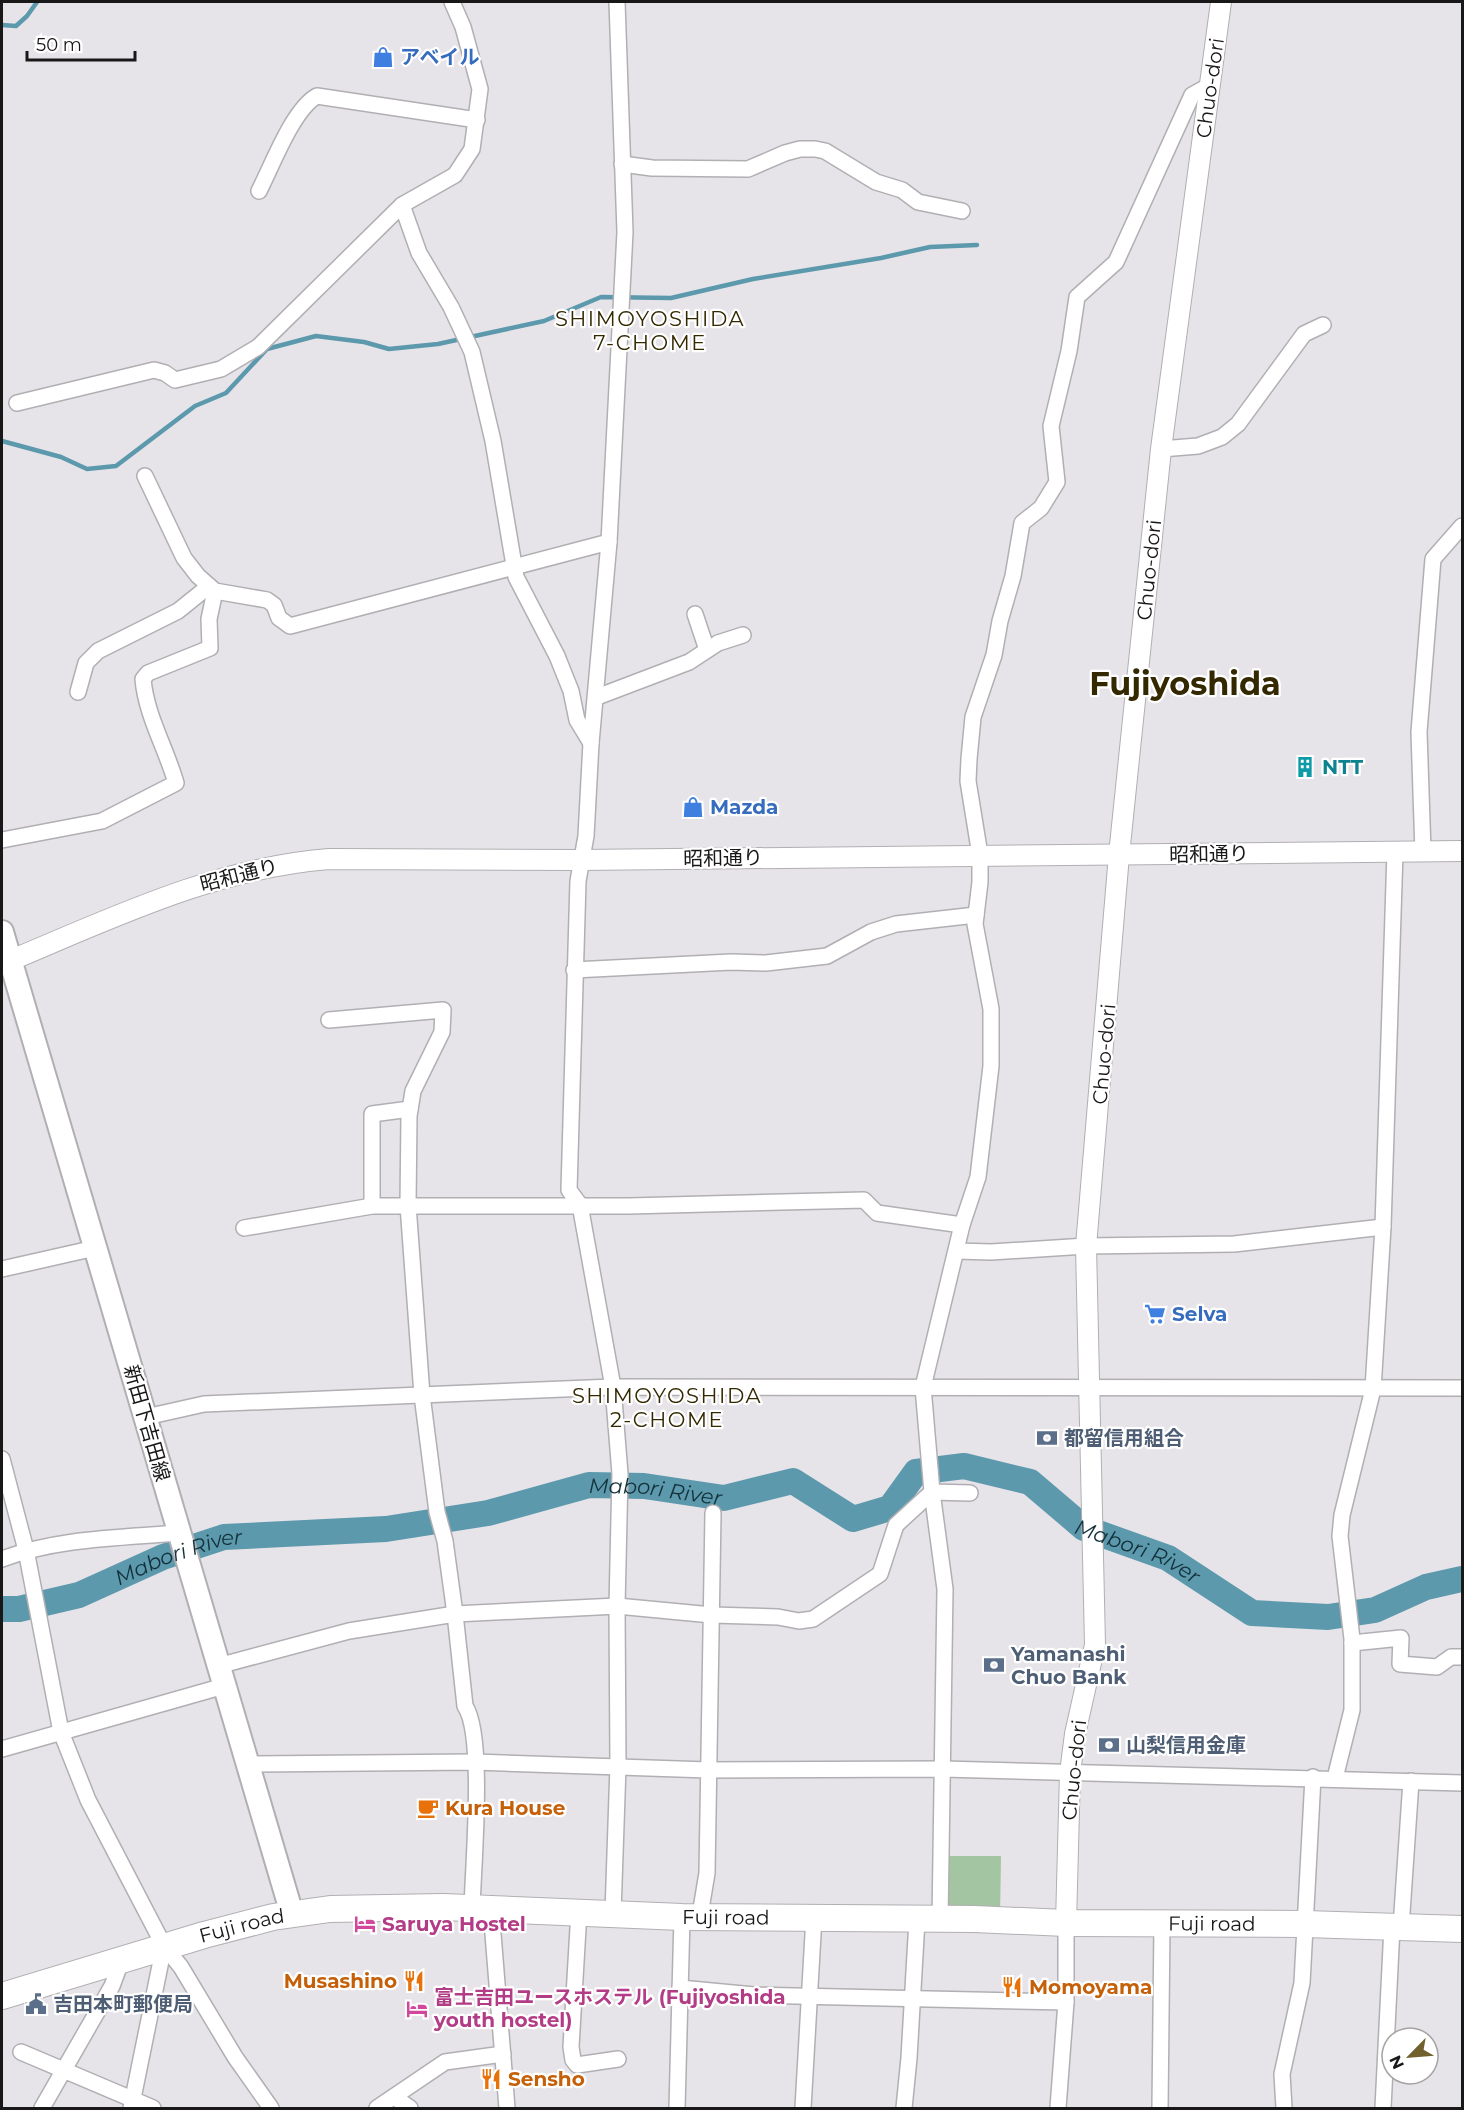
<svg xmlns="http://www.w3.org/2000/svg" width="1464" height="2110" font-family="Montserrat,'Noto Sans JP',sans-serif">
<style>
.green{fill:#a3c5a1}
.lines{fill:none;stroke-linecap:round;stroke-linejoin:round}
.stream{stroke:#5c99ac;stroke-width:4.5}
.river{stroke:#5c99ac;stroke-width:26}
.minor-casing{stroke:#b1afb3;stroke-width:18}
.tertiary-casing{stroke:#b1afb3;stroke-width:22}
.secondary-casing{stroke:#b1afb3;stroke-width:26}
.trunk-casing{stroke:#b1afb3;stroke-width:28}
.minor{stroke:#fff;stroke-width:15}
.tertiary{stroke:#fff;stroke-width:20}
.secondary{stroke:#fff;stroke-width:22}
.trunk{stroke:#fff;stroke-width:26}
.labels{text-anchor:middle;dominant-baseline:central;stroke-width:4.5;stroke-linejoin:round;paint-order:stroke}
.shop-label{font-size:20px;font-weight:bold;fill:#366cbe;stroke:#fff;text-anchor:start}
.street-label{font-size:20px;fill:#191819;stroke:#fff}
.culture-label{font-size:20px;font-weight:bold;fill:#0d838f;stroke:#fff;text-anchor:start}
.service-label{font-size:20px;font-weight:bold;fill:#4e5e75;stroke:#fff;text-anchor:start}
.food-label{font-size:20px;font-weight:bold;fill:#c56008;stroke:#fff;text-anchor:start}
.hotel-label{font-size:20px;font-weight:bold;fill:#b23c85;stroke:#fff;text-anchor:start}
.neighbourhood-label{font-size:21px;letter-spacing:1.5px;fill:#332800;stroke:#fff}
.water-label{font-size:21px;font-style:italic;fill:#13313b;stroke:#fff}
.town-label{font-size:32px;font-weight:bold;fill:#332800;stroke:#fff}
</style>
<rect width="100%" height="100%" fill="#e7e4e9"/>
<path class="green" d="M948 1856H1001L1000 1918 947 1915Z"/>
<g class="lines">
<g class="stream">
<path d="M2 25 16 26 27 16 37 2"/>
<path d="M2 441 61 457 87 469 116 466 195 406 226 393 267 349 316 336 364 342 389 349 438 344 544 321 601 297 671 298 753 279 881 258 930 247 977 245"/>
</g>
<path class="river" id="s1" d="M2 1609H19L79 1595 163 1557 224 1537 386 1529 488 1513 589 1485 644 1486 724 1498 793 1481 853 1519 890 1508 916 1472 964 1466 1030 1482 1084 1528 1168 1558 1252 1613 1328 1617 1375 1610 1426 1587 1462 1579"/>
<defs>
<g id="minor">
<path d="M622 164 652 168 748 169 785 153 800 149H815L825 151 876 182 902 190 918 202 962 211"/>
<path d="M259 191C272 166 293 109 317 96L477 120"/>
<path d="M402 205 419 253 451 307 472 352 493 441 516 577 557 656 571 691 577 720 591 743"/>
<path d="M17 403 154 370 165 373 175 380 221 369 258 347 402 205 455 175 472 149 480 89 463 27 452 2"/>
<path d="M1161 449 1198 446 1222 437 1238 424 1304 334 1323 325"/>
<path d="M145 476 184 558 198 576 215 591 267 600 274 605 279 618 290 626 609 542"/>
<path d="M695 614 707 650"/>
<path d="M78 692 86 663 98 651 178 611 209 586"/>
<path d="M597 697 689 662 718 643 743 635"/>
<path d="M2 840 102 821 176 783C166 748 146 715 143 679L148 673 210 648 209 619 215 591"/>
<path d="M1423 852 1419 732 1433 559 1462 526"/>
<path d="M574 970 731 962 766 963 827 956 871 932 896 924 976 915"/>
<path d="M329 1020 443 1010 442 1032 413 1091 409 1116 408 1205 422 1395 437 1512 445 1541 455 1614 465 1706C485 1735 473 1867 472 1908"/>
<path d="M372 1206V1114L410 1109"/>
<path d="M244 1228 372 1206H629L864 1200 877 1213 962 1225"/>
<path d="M957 1251 991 1252 1086 1246 1234 1244 1383 1227"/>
<path d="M2 1269 95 1248"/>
<path d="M146 1417 204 1404 613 1387 1462 1388"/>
<path d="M2 1459 26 1550 61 1732 88 1800 164 1946 181 1967 235 2057 271 2108"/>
<path d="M2 1559C58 1538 119 1538 179 1533"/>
<path d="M1352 1643 1401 1638 1400 1664 1437 1667 1451 1657H1462"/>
<path d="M218 1666 349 1631 455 1614 617 1606 712 1615 778 1617 799 1621 813 1619 880 1574 896 1525 932 1492 970 1493"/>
<path d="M2 1749 224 1686"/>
<path d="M247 1764 475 1762 708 1770 943 1769 1462 1783"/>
<path d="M1335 1778 1352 1710V1639L1340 1536 1342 1515 1373 1389 1383 1227 1395 852"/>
<path d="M491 1909 507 2108"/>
<path d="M579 1911 571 2047 573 2060 577 2065 618 2059"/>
<path d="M613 1913 618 1766 617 1606 620 1474 613 1387 580 1205 569 1190 578 881 586 836 591 743 609 542 625 232 617 2"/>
<path d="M700 1915 707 1873 713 1513"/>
<path d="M940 1920 945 1589 932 1492 923 1387 962 1225 978 1177 991 1066V1009L975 924 980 882V855L968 781 969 759 973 717 994 655 1000 621 1013 576 1022 523 1041 508 1057 482 1051 426 1069 351 1077 297 1116 262 1192 95 1210 85"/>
<path d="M1401 1927 1411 1781"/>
<path d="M680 1988 754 1995 1066 2002"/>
<path d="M21 2052 153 2108"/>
<path d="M394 2097 410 2108"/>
<path d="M42 2108 112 1986 122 1959"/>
<path d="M131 2108 164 1946"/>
<path d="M377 2108 445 2062 503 2054"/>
<path d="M677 2108 682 1917"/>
<path d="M803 2108 814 1917"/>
<path d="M904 2108 909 2058 917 1920"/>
<path d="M1058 2108 1066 2002V1923"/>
<path d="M1160 2108 1162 1924"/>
<path d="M1284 2108 1282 2074 1302 1983 1313 1777"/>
<path d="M1383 2108 1392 1927"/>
</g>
<g id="tertiary">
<path d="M2 964C108 920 213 868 329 859L580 860 1462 851"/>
<path d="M1066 1923 1070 1773 1075 1734 1095 1645 1086 1246 1119 855 1161 449 1221 2"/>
</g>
<path id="secondary" d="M2 932 292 1914"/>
<g id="trunk">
<path id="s2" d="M2 1996 204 1935 273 1917 330 1909 443 1907 682 1917 974 1919 1066 1923 1305 1924 1462 1929"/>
</g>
</defs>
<use href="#minor" class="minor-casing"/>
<use href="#tertiary" class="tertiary-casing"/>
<use href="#secondary" class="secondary-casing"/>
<use href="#trunk" class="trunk-casing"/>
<use href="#minor" class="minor"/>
<use href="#tertiary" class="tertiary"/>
<use href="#secondary" class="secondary"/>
<use href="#trunk" class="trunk"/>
</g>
<defs>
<symbol id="shop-bare" viewBox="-9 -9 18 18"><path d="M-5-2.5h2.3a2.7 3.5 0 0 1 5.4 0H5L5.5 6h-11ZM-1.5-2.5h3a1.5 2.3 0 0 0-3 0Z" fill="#3f7fe0" stroke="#fff" stroke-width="2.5" paint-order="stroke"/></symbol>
<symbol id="building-bare" viewBox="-9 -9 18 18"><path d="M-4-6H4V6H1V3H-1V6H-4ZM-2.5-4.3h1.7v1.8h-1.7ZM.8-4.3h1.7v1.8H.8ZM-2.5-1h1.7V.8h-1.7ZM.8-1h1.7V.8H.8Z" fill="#0f9aa8" stroke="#fff" stroke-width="2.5" paint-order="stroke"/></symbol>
<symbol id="supermarket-bare" viewBox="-9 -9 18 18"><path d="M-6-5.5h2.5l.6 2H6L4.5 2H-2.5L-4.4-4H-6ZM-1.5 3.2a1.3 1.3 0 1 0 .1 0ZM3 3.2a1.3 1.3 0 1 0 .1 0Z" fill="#3f7fe0" stroke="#fff" stroke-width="2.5" paint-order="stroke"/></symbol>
<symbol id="bank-bare" viewBox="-9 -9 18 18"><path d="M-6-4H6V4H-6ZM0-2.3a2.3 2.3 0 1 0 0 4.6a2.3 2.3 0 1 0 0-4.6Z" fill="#5c6f8a" stroke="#fff" stroke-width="2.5" paint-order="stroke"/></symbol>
<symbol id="cafe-bare" viewBox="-9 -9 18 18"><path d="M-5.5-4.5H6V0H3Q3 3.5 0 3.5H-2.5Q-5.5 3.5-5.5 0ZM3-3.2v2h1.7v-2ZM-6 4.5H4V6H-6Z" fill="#e8710a" stroke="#fff" stroke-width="2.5" paint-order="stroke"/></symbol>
<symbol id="hotel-bare" viewBox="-9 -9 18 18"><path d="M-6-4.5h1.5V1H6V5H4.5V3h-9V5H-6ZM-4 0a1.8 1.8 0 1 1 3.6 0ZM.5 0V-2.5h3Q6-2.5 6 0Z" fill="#d1479c" stroke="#fff" stroke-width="2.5" paint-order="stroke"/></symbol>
<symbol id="restaurant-bare" viewBox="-9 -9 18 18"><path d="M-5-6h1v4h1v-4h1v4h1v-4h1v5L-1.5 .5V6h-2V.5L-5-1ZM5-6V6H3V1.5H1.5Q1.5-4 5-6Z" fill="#e8710a" stroke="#fff" stroke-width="2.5" paint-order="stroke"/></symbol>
<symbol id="civic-bare" viewBox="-9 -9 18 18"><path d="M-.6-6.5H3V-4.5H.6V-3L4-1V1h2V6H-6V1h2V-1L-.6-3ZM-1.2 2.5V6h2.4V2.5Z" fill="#5c6f8a" stroke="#fff" stroke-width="2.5" paint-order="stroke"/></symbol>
</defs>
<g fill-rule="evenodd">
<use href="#shop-bare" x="368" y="42" width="30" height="30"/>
<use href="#building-bare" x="1290" y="752" width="30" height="30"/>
<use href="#shop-bare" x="678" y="792" width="30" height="30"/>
<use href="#supermarket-bare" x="1140" y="1299" width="30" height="30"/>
<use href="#bank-bare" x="1032" y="1423" width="30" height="30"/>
<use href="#bank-bare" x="979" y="1650" width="30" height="30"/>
<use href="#bank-bare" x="1094" y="1730" width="30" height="30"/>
<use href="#cafe-bare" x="413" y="1793" width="30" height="30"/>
<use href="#hotel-bare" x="350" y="1909" width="30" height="30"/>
<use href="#restaurant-bare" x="399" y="1966" width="30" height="30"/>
<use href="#restaurant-bare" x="997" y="1972" width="30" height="30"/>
<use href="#civic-bare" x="21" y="1989" width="30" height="30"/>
<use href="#hotel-bare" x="402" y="1994" width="30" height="30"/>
<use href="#restaurant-bare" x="476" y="2064" width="30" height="30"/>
</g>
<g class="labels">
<g class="shop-label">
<text x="400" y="57">アベイル</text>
<text x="710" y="807">Mazda</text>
<text x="1172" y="1314">Selva</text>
</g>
<g class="street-label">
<text transform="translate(1210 88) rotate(-82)">Chuo-dori</text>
<text transform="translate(1149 570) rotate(-84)">Chuo-dori</text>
<text transform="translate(1209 854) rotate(-1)">昭和通り</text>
<text transform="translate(723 858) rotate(-1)">昭和通り</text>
<text transform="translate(239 875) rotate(-14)">昭和通り</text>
<text transform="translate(1104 1054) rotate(-85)">Chuo-dori</text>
<text transform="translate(147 1423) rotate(74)">新田下吉田線</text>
<text transform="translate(1074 1770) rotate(-84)">Chuo-dori</text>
<text stroke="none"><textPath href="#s2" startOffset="736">Fuji road</textPath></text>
<text stroke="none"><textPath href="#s2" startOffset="1222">Fuji road</textPath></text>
<text stroke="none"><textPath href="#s2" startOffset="250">Fuji road</textPath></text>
</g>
<g class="culture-label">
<text x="1322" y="767">NTT</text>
</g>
<g class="service-label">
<text x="1064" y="1438">都留信用組合</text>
<text x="1011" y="1654">Yamanashi<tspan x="1011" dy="23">Chuo Bank</tspan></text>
<text x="1126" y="1745">山梨信用金庫</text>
<text x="53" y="2004">吉田本町郵便局</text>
</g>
<g class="food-label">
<text x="445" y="1808">Kura House</text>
<text x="397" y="1981" text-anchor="end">Musashino</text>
<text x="1029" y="1987">Momoyama</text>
<text x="508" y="2079">Sensho</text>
</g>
<g class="hotel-label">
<text x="382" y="1924">Saruya Hostel</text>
<text x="434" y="1997">富士吉田ユースホステル (Fujiyoshida<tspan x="434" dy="23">youth hostel)</tspan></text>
</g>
<g class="neighbourhood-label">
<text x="650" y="318">SHIMOYOSHIDA<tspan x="650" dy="24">7-CHOME</tspan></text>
<text x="667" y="1395">SHIMOYOSHIDA<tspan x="667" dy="24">2-CHOME</tspan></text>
</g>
<g class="water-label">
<text stroke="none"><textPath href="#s1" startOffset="672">Mabori River</textPath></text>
<text stroke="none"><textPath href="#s1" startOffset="1212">Mabori River</textPath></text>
<text stroke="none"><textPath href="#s1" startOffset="186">Mabori River</textPath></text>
</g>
<g class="town-label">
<text x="1185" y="683">Fujiyoshida</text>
</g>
</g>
<rect width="1464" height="2110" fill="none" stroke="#191819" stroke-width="6"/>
<g transform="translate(1410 2056) rotate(245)"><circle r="28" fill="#ffffff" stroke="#a3a3a3" stroke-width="1.5"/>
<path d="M0-4.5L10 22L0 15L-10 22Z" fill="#70612e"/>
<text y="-9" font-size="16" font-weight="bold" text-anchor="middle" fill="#191819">N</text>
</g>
<path d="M27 51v9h108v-9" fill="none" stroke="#191819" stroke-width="3"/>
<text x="36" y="51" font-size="18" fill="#191819" stroke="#ffffff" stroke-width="4.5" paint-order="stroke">50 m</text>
</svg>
